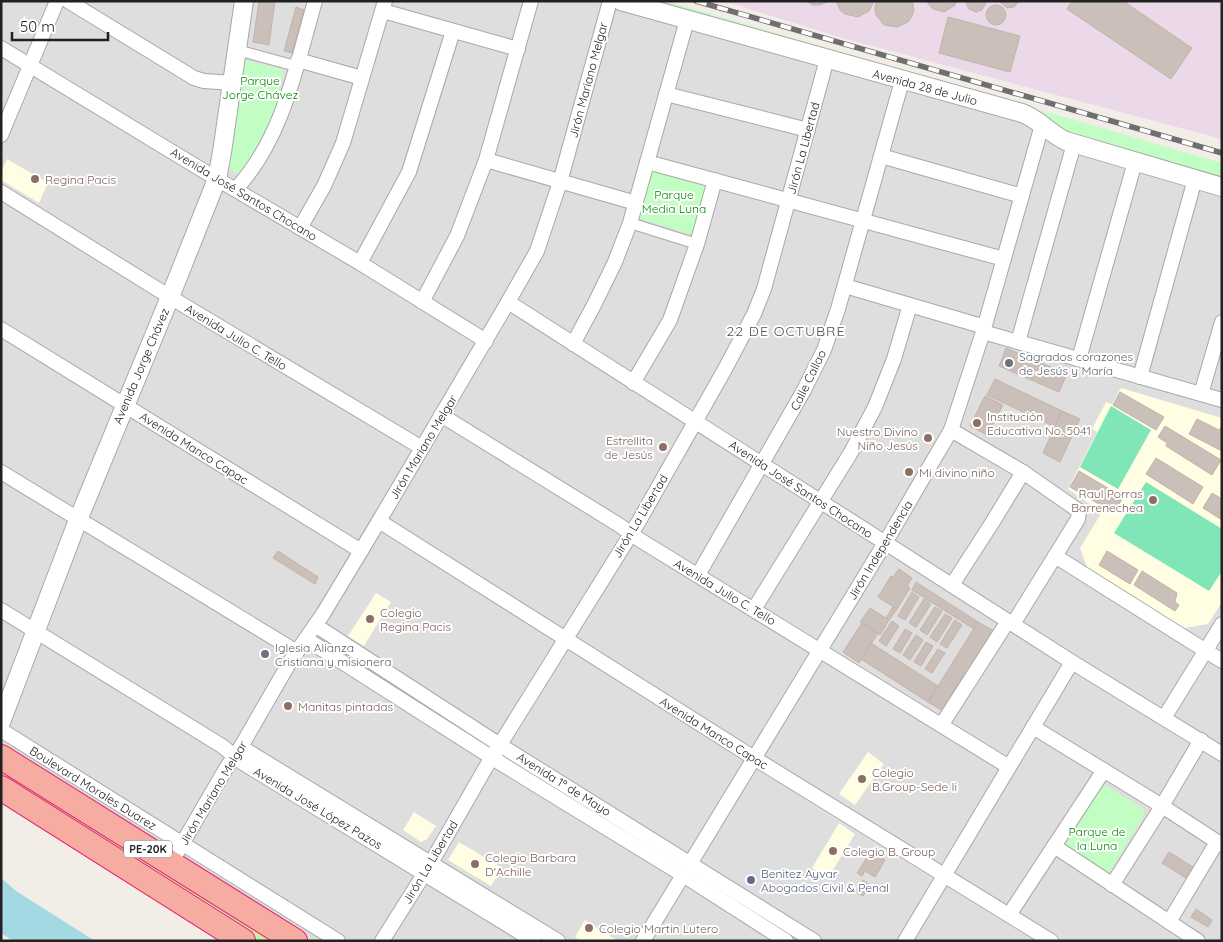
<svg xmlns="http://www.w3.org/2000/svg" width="1223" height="942" font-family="Quicksand,sans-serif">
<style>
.residential{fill:#dfdede}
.industrial{fill:#ebd8e9}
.education{fill:#fffde2}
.grass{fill:#d0eeaa}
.park{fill:#c2fdc3}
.pitch{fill:#80e5b7}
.water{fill:#a4d8e2}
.building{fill:#cabfb9;stroke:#c5b2a8}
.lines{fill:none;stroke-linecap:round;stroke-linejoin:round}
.pedestrian-casing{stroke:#a8a8a8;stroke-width:12}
.minor-casing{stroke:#a8a8a8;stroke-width:16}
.tertiary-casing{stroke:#a8a8a8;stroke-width:20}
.trunk-casing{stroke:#e81c70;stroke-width:26}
.pedestrian{stroke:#fff;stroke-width:10}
.minor{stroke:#fff;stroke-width:14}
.tertiary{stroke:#fff;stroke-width:18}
.trunk{stroke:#f6aca0;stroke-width:24}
.rail-casing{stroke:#6f6f6f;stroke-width:5.5}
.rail{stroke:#fff;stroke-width:4;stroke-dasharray:11;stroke-linecap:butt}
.education-dot{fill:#8d6e63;stroke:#fff;stroke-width:2}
.worship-dot{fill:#6b7280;stroke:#fff;stroke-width:2}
.service-dot{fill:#5c6f8a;stroke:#fff;stroke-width:2}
.labels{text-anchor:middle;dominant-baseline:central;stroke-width:4;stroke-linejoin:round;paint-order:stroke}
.shield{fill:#fff;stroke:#646464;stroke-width:1}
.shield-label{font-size:11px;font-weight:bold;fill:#212121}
.park-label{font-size:12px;fill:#048906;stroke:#fff}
.street-label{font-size:12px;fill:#212121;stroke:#fff}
.education-label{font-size:12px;fill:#785e54;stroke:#fff;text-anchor:start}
.worship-label{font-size:12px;fill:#5b616d;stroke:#fff;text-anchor:start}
.service-label{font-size:12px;fill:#4e5e75;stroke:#fff;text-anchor:start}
.neighbourhood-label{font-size:14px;letter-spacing:1px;fill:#545454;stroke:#fff}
</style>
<rect width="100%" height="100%" fill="#f2ede7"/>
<path class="residential" d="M1 1H654L1222 175V941H270L1 772Z"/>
<path class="industrial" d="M723 1H1222V139L839 37Z"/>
<g class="education">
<path d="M7 159 48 183 39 203 1 180V172Z"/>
<path d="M1121 388 1222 418V602L1208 624 1184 628 1088 570 1080 548 1102 512 1068 489 1097 432 1092 429 1106 402 1112 404Z"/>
<path d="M376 593 391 602 364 646 348 636Z"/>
<path d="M868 752 884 764 855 805 839 794Z"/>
<path d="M414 812 436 826 427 839 421 842 403 830Z"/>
<path d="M839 823 855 834 828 878 812 868Z"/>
<path d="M459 842 502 868 491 886 448 860Z"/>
<path d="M585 920 618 941H581L575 937Z"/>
</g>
<path class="grass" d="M1 764 283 941H257L1 783Z"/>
<g class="park">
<path d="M639 1H666L1222 163V184L1060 136 1037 119Z"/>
<path d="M242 59 284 70 274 113 251 159 242 173H236L230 170V153Z"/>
<path d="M652 166 710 183 693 235 638 218Z"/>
<path d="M1103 784 1143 808 1144 815 1109 873H1101L1060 844 1097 786Z"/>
</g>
<g class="pitch">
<path d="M1111 406 1151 430 1118 489 1080 467Z"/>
<path d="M1146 482 1222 529V571L1209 591 1114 533Z"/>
</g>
<path class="water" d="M1 878 16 891 95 941H13L1 933Z"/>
<g class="building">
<path d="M259 1H275L269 45 253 42Z"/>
<path d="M806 1H829L820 5H813Z"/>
<path d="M836 1H874L869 11 858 17 845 14 840 10Z"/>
<path d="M876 1H912L914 10 912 16 908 22 897 27 884 25 876 15 875 9Z"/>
<path d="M926 1H957L954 6 944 12 933 9Z"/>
<path d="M965 1H987L982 10 976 12 969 9Z"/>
<path d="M999 1H1019L1014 7 1007 8Z"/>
<path d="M1072 1H1123L1192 48 1171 79 1067 9Z"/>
<circle cx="996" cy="15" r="10"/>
<path d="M296 7 304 10 292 53 284 51Z"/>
<path d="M948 17 1020 36 1010 72 939 53Z"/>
<path d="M1006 348 1067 374 1059 392 999 366Z"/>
<path d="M995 379 1062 411 1055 427 987 395Z"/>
<path d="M1120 392 1164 417 1156 430 1113 405Z"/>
<path d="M985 396 1003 405 987 435 970 426Z"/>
<path d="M1062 411 1080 419 1060 462 1043 453Z"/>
<path d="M1197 419 1219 430 1222 426V451L1189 434Z"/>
<path d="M1165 426 1221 460 1212 475 1166 446 1167 443 1158 437Z"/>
<path d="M1156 458 1203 487 1193 504 1146 474Z"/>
<path d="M1079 471 1123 497 1114 513 1070 487Z"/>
<path d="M1212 493 1222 499V520L1203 508Z"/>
<path d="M278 551 318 577 315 584 273 558Z"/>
<path d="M1107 551 1138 570 1130 584 1099 565Z"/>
<path d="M899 569 912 578 907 586 910 588 897 609 878 597 891 576 893 577Z"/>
<path d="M1142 571 1177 593 1175 602 1179 605 1175 611 1134 585Z"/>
<path d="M916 582 978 622 974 629 912 590Z"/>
<path d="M912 592 919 597 905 620 898 616Z"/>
<path d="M924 599 931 604 916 627 909 623Z"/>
<path d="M893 607 897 609 889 620 886 618Z"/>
<path d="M935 607 942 611 927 635 920 630Z"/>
<path d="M870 608 889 620 880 635 860 622Z"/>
<path d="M945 614 952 618 937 642 930 637Z"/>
<path d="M955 620 962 625 947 648 940 644Z"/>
<path d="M892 621 899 626 886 646 879 641Z"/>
<path d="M978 622 994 631 943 711 928 702Z"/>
<path d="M862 623 878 633 859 663 843 652Z"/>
<path d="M905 629 912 633 900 653 893 649Z"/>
<path d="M916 635 923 640 910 660 903 655Z"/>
<path d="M926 642 933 646 921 666 914 662Z"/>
<path d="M871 643 938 686 928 702 861 659Z"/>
<path d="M938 649 945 653 932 673 925 669Z"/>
<path d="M871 851 885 860 875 877 865 871 862 876 857 873Z"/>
<path d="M1169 852 1193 867 1186 878 1162 863Z"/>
<path d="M863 880 870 885 863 896 856 892Z"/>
<path d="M1196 909 1212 920 1208 927 1191 917Z"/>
</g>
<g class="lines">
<defs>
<g id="pedestrian">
<path d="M237 50 296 66"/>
<path d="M630 223 697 244"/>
</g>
<g id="minor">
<path d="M68 1 194 78 204 81 233 83"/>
<path d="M383 11 518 49"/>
<path d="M1 48 217 179 360 263 486 341"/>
<path d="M298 60 362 78"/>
<path d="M666 94 808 130"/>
<path d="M1 135 57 1"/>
<path d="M881 156 1022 196"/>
<path d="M486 160 636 203"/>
<path d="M647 162 1004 259"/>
<path d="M236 189C283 138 296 67 315 1"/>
<path d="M1 192 170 297 422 448"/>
<path d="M300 228 324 186 343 143 385 1"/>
<path d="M360 263 409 172 453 31"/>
<path d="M845 286 985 327"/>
<path d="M422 302 457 236 486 160 531 1"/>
<path d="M508 302 1072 662 1222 754"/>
<path d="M1 329 361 551"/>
<path d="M983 332 1222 400"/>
<path d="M1018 342 1074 144"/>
<path d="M573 344 594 305 615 262 630 223 687 20"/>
<path d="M1079 359 1135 162"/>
<path d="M1140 377 1195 179"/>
<path d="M633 383 670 320 697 244 715 180"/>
<path d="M1201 394 1222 322"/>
<path d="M441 415 619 525 640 540 1009 767"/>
<path d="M951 430 1023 472 1079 511 1078 519 1013 624"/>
<path d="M1 472 297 652"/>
<path d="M379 521 754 758 1051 941"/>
<path d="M1055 556 1222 661"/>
<path d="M698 575 804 390 824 350 838 309 902 81"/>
<path d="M952 585 992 523 1023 472"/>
<path d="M754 609 850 454 875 407 894 359 910 305"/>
<path d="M1 610 222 746 243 763 534 941"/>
<path d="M315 625 500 745 814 941"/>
<path d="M306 639 502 764 683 875 786 941"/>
<path d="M1164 718 1222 624"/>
<path d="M942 724 1008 621"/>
<path d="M1033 727 1162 806 1222 845"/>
<path d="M1 730 338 941"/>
<path d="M241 747 558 941"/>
<path d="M1054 846 1198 941"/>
<path d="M171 863 228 765 235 757 291 660 323 614 379 521 508 302 537 251 560 182 610 1"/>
<path d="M1112 885 1159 811 1201 740"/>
<path d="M1009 915 1104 770"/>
<path d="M1169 922 1217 842"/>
<path d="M382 941 431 863 486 767 639 521 725 369 754 314 764 289 827 59"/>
<path d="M643 941 885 543 951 430 983 332 1042 125"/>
<path d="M905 941 1072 662"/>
</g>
<g id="tertiary">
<path d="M621 1 1022 113C1039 119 1050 134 1066 141L1222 187"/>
<path d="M1 722 78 520 170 297 217 179 222 152 244 1"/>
</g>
<g id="trunk">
<path d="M1 757 295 941"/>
<path d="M1 788 243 941"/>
</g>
</defs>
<use href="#pedestrian" class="pedestrian-casing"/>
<use href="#minor" class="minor-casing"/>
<use href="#tertiary" class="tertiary-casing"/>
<use href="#trunk" class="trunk-casing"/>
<use href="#pedestrian" class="pedestrian"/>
<use href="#minor" class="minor"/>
<use href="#tertiary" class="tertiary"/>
<use href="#trunk" class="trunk"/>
<defs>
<path id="rail" d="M696 1 1222 153"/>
</defs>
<use href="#rail" class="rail-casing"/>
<use href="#rail" class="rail"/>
</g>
<g class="education-dot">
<circle cx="35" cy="179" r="5"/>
<circle cx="977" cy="423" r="5"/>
<circle cx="928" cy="438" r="5"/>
<circle cx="663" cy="447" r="5"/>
<circle cx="909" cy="472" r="5"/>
<circle cx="1153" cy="500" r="5"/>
<circle cx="370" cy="619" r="5"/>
<circle cx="288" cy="706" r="5"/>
<circle cx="862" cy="779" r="5"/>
<circle cx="833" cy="851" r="5"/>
<circle cx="475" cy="864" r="5"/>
<circle cx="589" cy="928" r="5"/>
</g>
<g class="worship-dot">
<circle cx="1009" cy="363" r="5"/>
<circle cx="265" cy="654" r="5"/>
</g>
<circle class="service-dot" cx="751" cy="880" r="5"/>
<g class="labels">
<rect class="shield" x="124" y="840.5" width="48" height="17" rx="4"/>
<g class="shield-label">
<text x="148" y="849">PE-20K</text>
</g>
<g class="park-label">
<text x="260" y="80">Parque<tspan x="260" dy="14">Jorge Chávez</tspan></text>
<text x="674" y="194">Parque<tspan x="674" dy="14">Media Luna</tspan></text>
<text x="1097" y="831">Parque de<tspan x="1097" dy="14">la Luna</tspan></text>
</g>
<g class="street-label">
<text transform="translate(588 80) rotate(-75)">Jirón Mariano Melgar</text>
<text transform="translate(925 87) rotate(15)">Avenida 28 de Julio</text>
<text transform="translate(803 148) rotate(-75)">Jirón La Libertad</text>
<text transform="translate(244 194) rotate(31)">Avenida José Santos Chocano</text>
<text transform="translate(236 337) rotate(31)">Avenida Julio C. Tello</text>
<text transform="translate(141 366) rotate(-67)">Avenida Jorge Chávez</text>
<text transform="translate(808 380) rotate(-64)">Calle Callao</text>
<text transform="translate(423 447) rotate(-59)">Jirón Mariano Melgar</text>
<text transform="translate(194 448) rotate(32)">Avenida Manco Capac</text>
<text transform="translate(801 489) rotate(33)">Avenida José Santos Chocano</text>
<text transform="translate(640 516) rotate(-59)">Jirón La Libertad</text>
<text transform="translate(880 550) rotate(-59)">Jirón Independencia</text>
<text transform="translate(725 592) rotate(31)">Avenida Julio C. Tello</text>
<text transform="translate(714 733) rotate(32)">Avenida Manco Capac</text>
<text transform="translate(564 784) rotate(32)">Avenida 1º de Mayo</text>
<text transform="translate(93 788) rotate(32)">Boulevard Morales Duarez</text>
<text transform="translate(213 793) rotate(-59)">Jirón Mariano Melgar</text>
<text transform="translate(318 808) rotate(31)">Avenida José López Pazos</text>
<text transform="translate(430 862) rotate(-59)">Jirón La Libertad</text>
</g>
<g class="education-label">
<text x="45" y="179">Regina Pacis</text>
<text x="987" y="416">Institución<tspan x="987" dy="14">Educativa No. 5041</tspan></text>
<text x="918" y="431" text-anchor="end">Nuestro Divino<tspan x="918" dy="14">Niño Jesús</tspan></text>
<text x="653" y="440" text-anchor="end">Estrellita<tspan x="653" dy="14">de Jesús</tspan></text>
<text x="919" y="472">Mi divino niño</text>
<text x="1143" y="493" text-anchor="end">Raul Porras<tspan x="1143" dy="14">Barrenechea</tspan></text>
<text x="380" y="612">Colegio<tspan x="380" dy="14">Regina Pacis</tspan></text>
<text x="298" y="706">Manitas pintadas</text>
<text x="872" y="772">Colegio<tspan x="872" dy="14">B.Group-Sede Ii</tspan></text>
<text x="843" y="851">Colegio B. Group</text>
<text x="485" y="857">Colegio Barbara<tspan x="485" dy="14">D'Achille</tspan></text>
<text x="599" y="928">Colegio Martin Lutero</text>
</g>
<g class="worship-label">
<text x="1019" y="356">Sagrados corazones<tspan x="1019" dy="14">de Jesús y María</tspan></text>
<text x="275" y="647">Iglesia Alianza<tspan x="275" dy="14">Cristiana y misionera</tspan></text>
</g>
<g class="service-label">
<text x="761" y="873">Benitez Ayvar<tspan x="761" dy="14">Abogados Civil &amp; Penal</tspan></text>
</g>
<g class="neighbourhood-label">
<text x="786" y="331">22 DE OCTUBRE</text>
</g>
</g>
<rect width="1223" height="942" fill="none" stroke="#212121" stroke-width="5"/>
<path d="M12 32v8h96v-8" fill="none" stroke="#212121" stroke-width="2.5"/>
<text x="20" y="32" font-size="15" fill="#212121" stroke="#ffffff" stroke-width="4" paint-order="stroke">50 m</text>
</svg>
